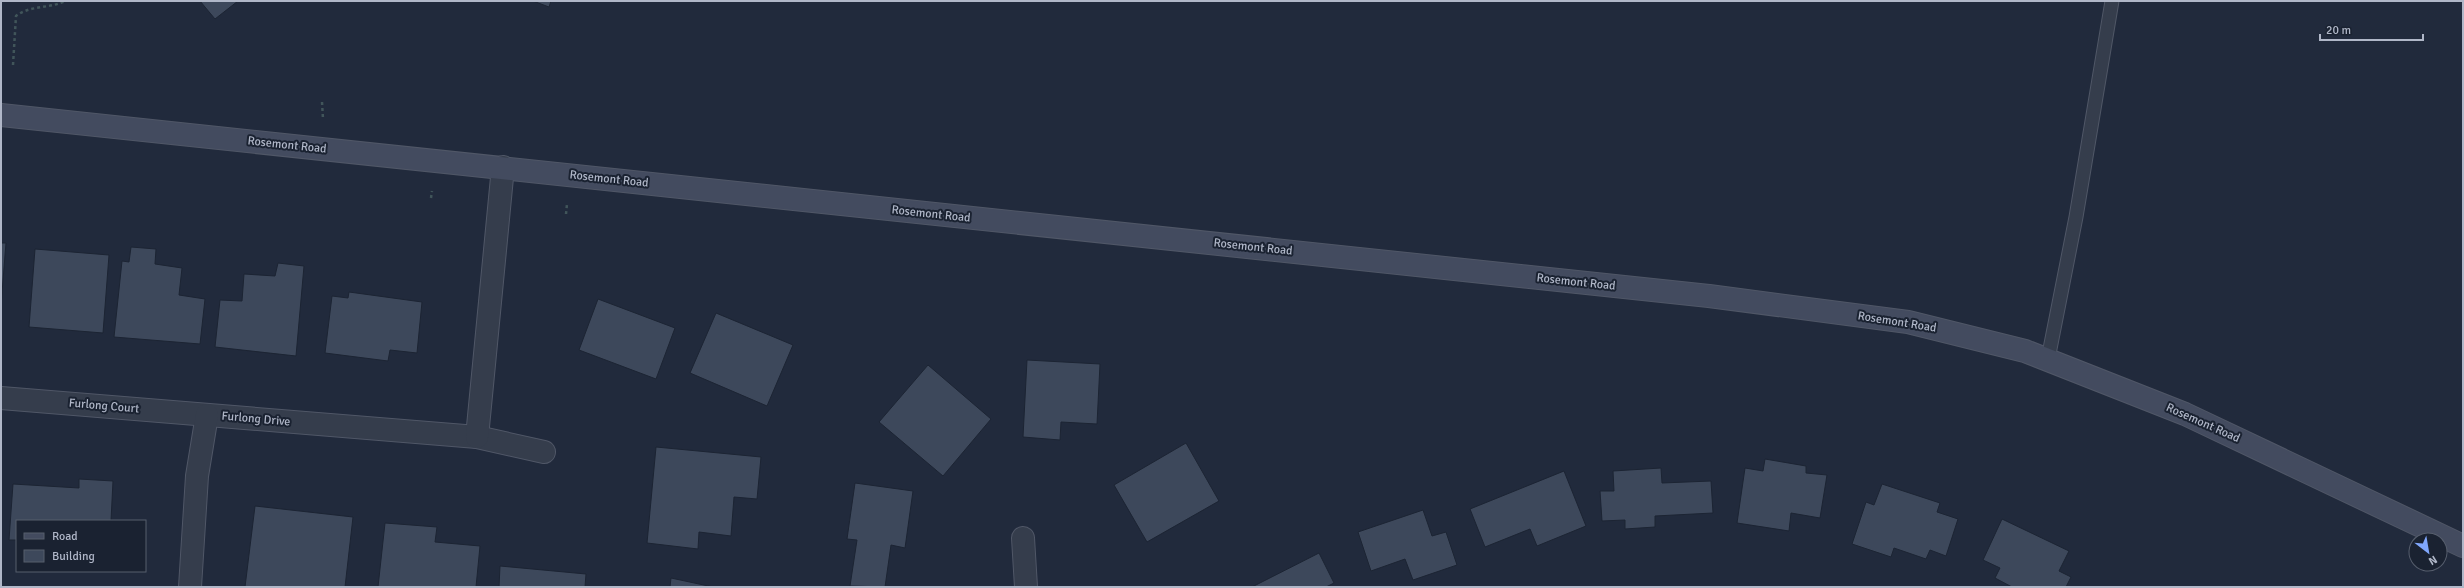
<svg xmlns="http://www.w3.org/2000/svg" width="2464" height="588" font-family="Signika,sans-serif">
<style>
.building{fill:#3d485b;stroke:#1c2433}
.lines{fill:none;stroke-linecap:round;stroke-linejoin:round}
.lane-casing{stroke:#505767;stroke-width:15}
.street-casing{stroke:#505767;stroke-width:24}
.secondary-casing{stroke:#505767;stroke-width:24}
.path{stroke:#41555a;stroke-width:2.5;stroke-dasharray:3 3;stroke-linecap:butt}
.lane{stroke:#353d4c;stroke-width:13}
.street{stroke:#353d4c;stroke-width:22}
.secondary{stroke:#434b5f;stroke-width:22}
.labels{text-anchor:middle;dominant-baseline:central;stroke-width:4;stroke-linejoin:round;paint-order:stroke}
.street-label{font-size:12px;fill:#b0b7c8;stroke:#1a2231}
</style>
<rect width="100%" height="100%" fill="#212a3c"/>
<g class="building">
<path d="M200 1H238L215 19Z"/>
<path d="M533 1H551L549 7Z"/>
<path d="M1 243H6L1 305Z"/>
<path d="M131 247 156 249 155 264 182 268 179 295 205 299 200 344 114 337 122 261 129 262Z"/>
<path d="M35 249 109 255 103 333 29 327Z"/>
<path d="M278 263 304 266 296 356 215 347 220 300 242 301 244 274 275 276Z"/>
<path d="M349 292 422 302 417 353 390 350 388 361 325 353 332 296 348 298Z"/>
<path d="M598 299 675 328 656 379 579 350Z"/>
<path d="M716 313 793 345 767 406 690 373Z"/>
<path d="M1027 360 1100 364 1097 424 1061 422 1060 440 1023 437Z"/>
<path d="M928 365 991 419 943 476 879 422Z"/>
<path d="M1186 443 1219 501 1147 542 1114 485Z"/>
<path d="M656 447 761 457 757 499 734 497 731 536 699 532 698 549 647 543Z"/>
<path d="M1765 459 1806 466V473L1827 475 1820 518 1791 513 1789 531 1737 523 1745 468 1763 471Z"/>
<path d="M1661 468 1662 483 1711 481 1713 513 1655 516V527L1625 529V520L1602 521 1600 491H1614L1613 471Z"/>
<path d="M1564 471 1586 526 1537 546 1530 529 1485 547 1470 509Z"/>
<path d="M79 479 113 481 111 521H17V540H9L13 484 79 488Z"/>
<path d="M855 483 913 491 905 548 891 545 885 587 850 586 857 540 847 539Z"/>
<path d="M1882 484 1940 503 1937 512 1958 519 1946 556 1930 550 1926 559 1894 548 1891 557 1852 544 1866 502 1874 505Z"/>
<path d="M255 506 353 517 345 587H245Z"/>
<path d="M1423 510 1432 536 1446 532 1457 565 1413 580 1405 559 1371 571 1358 532Z"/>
<path d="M2002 519 2069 551 2059 571 2071 577 2066 587H2012L1995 578 2000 568 1983 560Z"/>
<path d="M385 523 437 527 435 542 480 546 476 587H378Z"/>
<path d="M1319 553 1334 583 1326 587H1252Z"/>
<path d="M500 566 586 574 585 587H499Z"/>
<path d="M671 578 713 587H670Z"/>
</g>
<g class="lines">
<defs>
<path id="lane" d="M2048 359 2076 217 2112 1"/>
<g id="street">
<path d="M1 398 477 437 544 452"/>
<path d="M477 437 503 167"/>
<path d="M1023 538 1026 587"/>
<path d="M190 587 197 476 207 415"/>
</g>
<path id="secondary" d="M1 115 1709 296 1908 322 2025 351 2185 414 2463 546"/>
</defs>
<use href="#lane" class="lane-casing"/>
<use href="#street" class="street-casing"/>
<use href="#secondary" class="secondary-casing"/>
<g class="path">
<path d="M13 65 16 16C30 5 49 9 65 1"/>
<path d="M322 102 323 119"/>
<path d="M431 198 432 191"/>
<path d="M566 214 567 204"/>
</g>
<use href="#lane" class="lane"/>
<use href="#street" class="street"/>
<use href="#secondary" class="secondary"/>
</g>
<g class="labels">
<g class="street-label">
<text transform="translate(287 145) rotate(6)">Rosemont Road</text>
<text transform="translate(609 179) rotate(6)">Rosemont Road</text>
<text transform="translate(931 214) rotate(6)">Rosemont Road</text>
<text transform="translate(1253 247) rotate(6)">Rosemont Road</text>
<text transform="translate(1576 282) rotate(6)">Rosemont Road</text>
<text transform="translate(1897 322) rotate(9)">Rosemont Road</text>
<text transform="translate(104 406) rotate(5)">Furlong Court</text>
<text transform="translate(256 419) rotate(5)">Furlong Drive</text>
<text transform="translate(2203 423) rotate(24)">Rosemont Road</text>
</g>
</g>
<rect width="2464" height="588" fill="none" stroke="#b0b7c8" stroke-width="4"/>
<rect x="16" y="520" width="130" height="52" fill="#1a2231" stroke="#565e6d"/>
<rect x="24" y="533" width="20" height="6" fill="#434b5f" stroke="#565e6d"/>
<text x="52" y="540" font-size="12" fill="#b0b7c8">Road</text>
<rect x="24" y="550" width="20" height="12" fill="#3d485b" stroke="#565e6d"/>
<text x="52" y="560" font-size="12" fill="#b0b7c8">Building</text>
<g transform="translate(2428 552) rotate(149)"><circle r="19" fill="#1a2231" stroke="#565e6d"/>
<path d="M0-3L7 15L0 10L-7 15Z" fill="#80a7fd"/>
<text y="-6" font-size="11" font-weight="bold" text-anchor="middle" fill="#b0b7c8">N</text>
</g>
<path d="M2320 34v6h103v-6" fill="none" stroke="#b0b7c8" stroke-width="2"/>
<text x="2326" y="34" font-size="12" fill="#b0b7c8" stroke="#1a2231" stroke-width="3" paint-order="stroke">20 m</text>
</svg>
